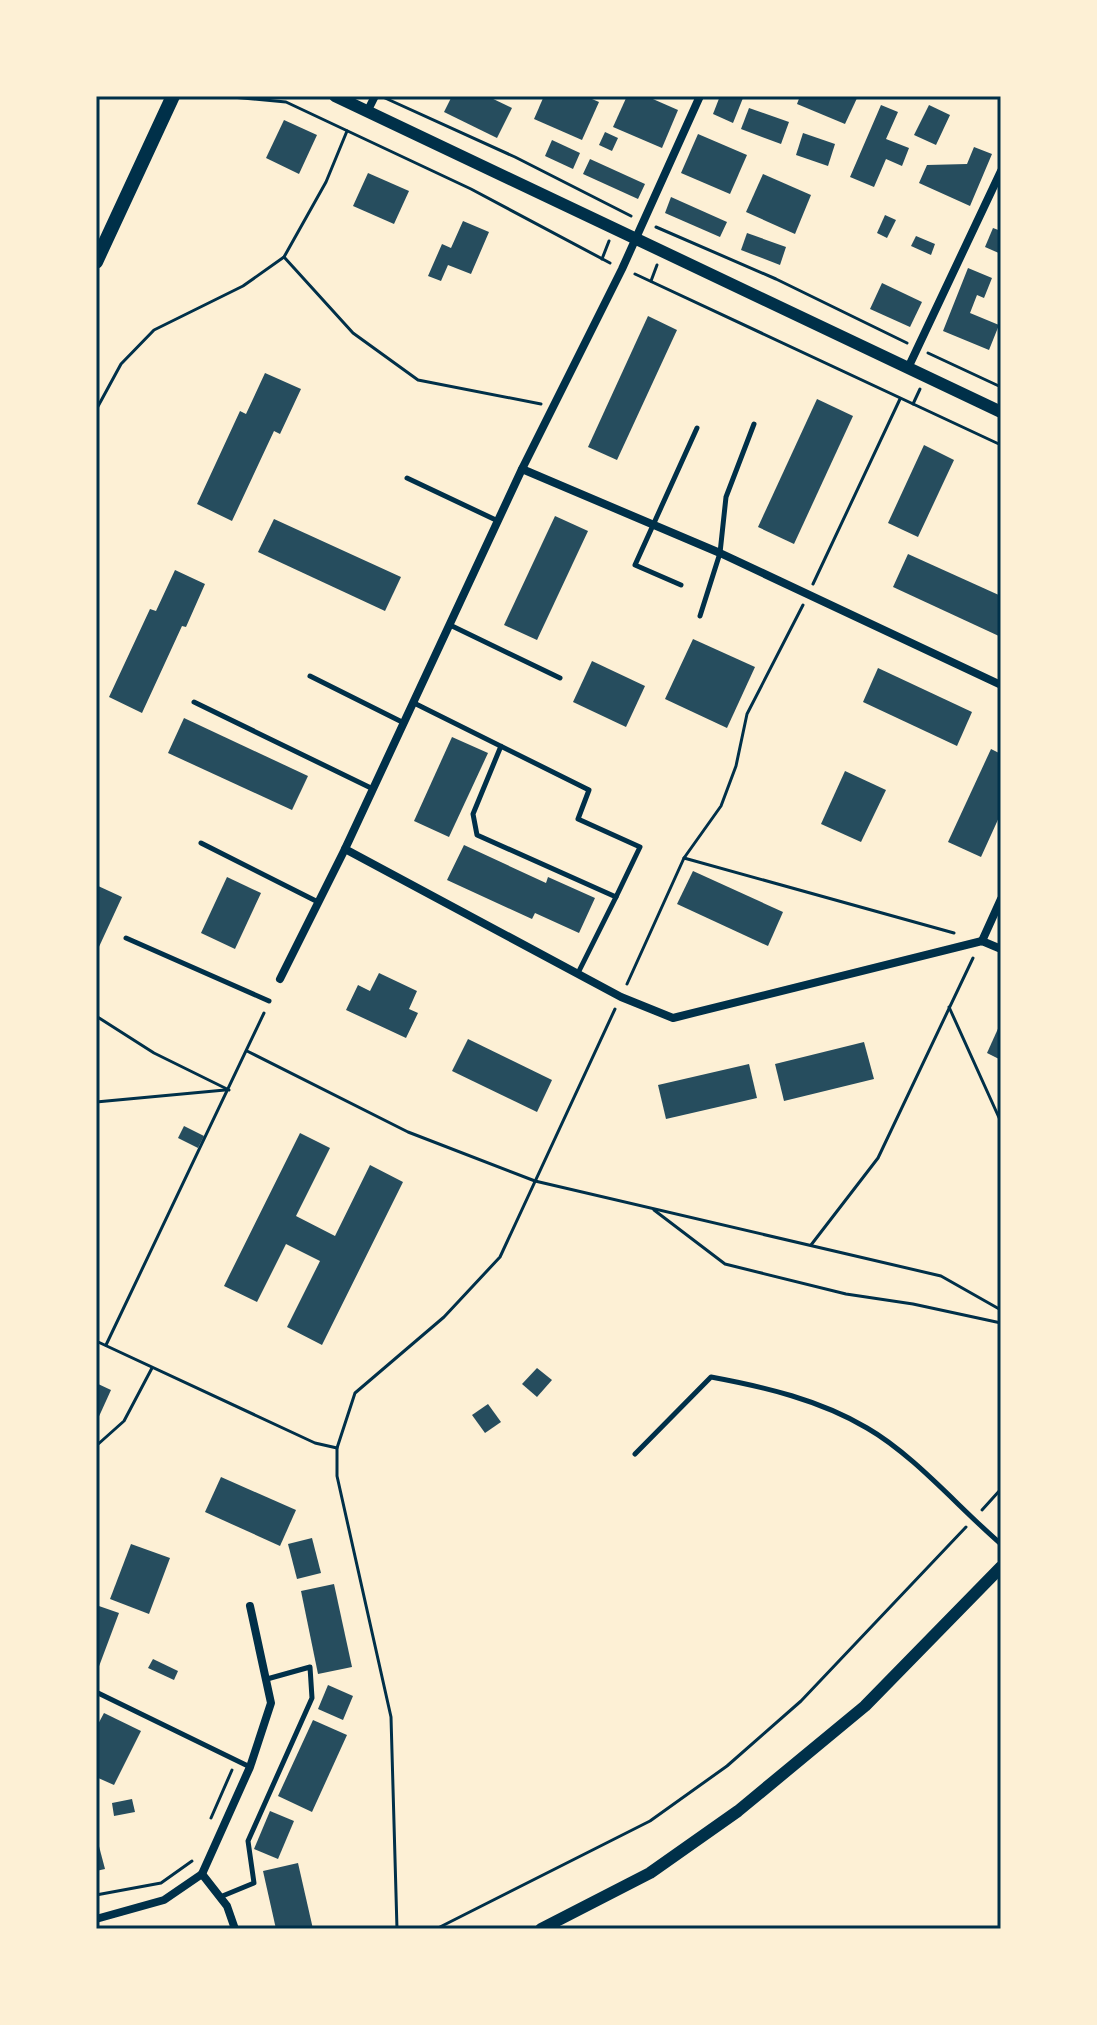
<svg xmlns="http://www.w3.org/2000/svg" width="1097" height="2025" font-family="'Varela Round',sans-serif">
<style>
.building{fill:#264d5e}
.lines{fill:none;stroke-linecap:round;stroke-linejoin:round}
.path{stroke:#003049;stroke-width:3}
.service{stroke:#003049;stroke-width:5}
.minor{stroke:#003049;stroke-width:8}
.tertiary{stroke:#003049;stroke-width:12}
.secondary{stroke:#003049;stroke-width:14}
.neatline{fill:none;stroke:#003049;stroke-width:3}
</style>
<rect width="100%" height="100%" fill="#fdf0d5"/>
<g class="building">
<path d="M452 96H487L512 108 497 138 444 112Z"/>
<path d="M544 96H585L599 102 582 140 534 119Z"/>
<path d="M627 96H646L678 110 662 148 613 127Z"/>
<path d="M720 96 743 98 733 123 713 114Z"/>
<path d="M800 96H858L845 124 797 104Z"/>
<path d="M881 105 898 112 886 139 909 148 902 166 886 159 874 187 850 177Z"/>
<path d="M929 105 950 115 936 145 914 135Z"/>
<path d="M749 108 789 122 781 144 741 129Z"/>
<path d="M284 120 317 135 299 174 266 158Z"/>
<path d="M605 132 618 138 612 151 599 145Z"/>
<path d="M803 133 835 144 828 166 796 155Z"/>
<path d="M698 134 747 155 730 194 681 173Z"/>
<path d="M552 140 580 153 573 169 545 156Z"/>
<path d="M974 147 992 154 970 206 919 183 927 165 967 164Z"/>
<path d="M590 159 645 184 638 199 583 174Z"/>
<path d="M368 173 409 191 394 224 353 206Z"/>
<path d="M763 174 811 195 795 234 746 212Z"/>
<path d="M671 197 727 222 720 237 665 213Z"/>
<path d="M885 215 896 220 887 238 877 233Z"/>
<path d="M463 221 489 232 471 274 448 265 441 281 428 276 442 244 451 248Z"/>
<path d="M993 228 1001 231V254L985 247Z"/>
<path d="M747 233 786 247 780 265 741 250Z"/>
<path d="M916 236 935 244 931 255 911 246Z"/>
<path d="M968 268 992 278 984 298 977 295 970 313 999 325 989 350 943 331Z"/>
<path d="M882 283 922 302 910 327 870 309Z"/>
<path d="M648 316 677 330 617 460 588 447Z"/>
<path d="M265 373 301 389 280 434 274 431 232 521 197 504 240 411 246 414Z"/>
<path d="M817 399 853 416 794 544 758 527Z"/>
<path d="M924 445 954 460 918 537 888 523Z"/>
<path d="M555 516 588 531 537 640 504 625Z"/>
<path d="M274 519 401 577 385 611 258 552Z"/>
<path d="M908 554 1001 596V637L893 587Z"/>
<path d="M175 570 205 584 186 627 182 626 142 713 109 697 150 609 156 611Z"/>
<path d="M693 639 755 667 727 728 665 699Z"/>
<path d="M592 661 645 686 626 727 573 702Z"/>
<path d="M878 668 972 712 957 746 863 702Z"/>
<path d="M184 718 308 776 292 810 168 753Z"/>
<path d="M452 737 488 753 449 837 414 821Z"/>
<path d="M991 749 1001 754V813L981 857 948 842Z"/>
<path d="M845 771 886 790 861 842 821 824Z"/>
<path d="M464 845 546 883 548 877 595 898 579 933 535 913 532 919 447 880Z"/>
<path d="M693 871 783 912 768 946 677 904Z"/>
<path d="M227 877 261 893 235 949 201 933Z"/>
<path d="M96 885 122 897 98 949 96 948Z"/>
<path d="M379 973 417 991 409 1009 418 1013 406 1038 346 1010 358 985 370 991Z"/>
<path d="M1001 1022V1060L987 1053Z"/>
<path d="M468 1039 552 1080 537 1112 452 1071Z"/>
<path d="M864 1042 874 1079 784 1101 775 1064Z"/>
<path d="M749 1064 757 1098 666 1119 658 1085Z"/>
<path d="M184 1126 204 1136 198 1148 178 1138Z"/>
<path d="M300 1133 330 1148 296 1216 335 1236 370 1165 403 1182 322 1345 287 1327 320 1261 286 1244 257 1302 224 1286Z"/>
<path d="M537 1368 552 1380 537 1397 522 1384Z"/>
<path d="M96 1383 111 1390 96 1423Z"/>
<path d="M488 1404 501 1422 485 1433 472 1415Z"/>
<path d="M221 1477 296 1510 280 1546 205 1512Z"/>
<path d="M312 1538 321 1573 297 1579 288 1544Z"/>
<path d="M131 1544 170 1558 149 1614 110 1599Z"/>
<path d="M334 1584 352 1667 318 1674 301 1591Z"/>
<path d="M96 1605 119 1613 98 1669 96 1668Z"/>
<path d="M153 1659 178 1671 174 1680 148 1668Z"/>
<path d="M328 1685 353 1696 343 1720 318 1709Z"/>
<path d="M104 1713 141 1731 114 1785 96 1777V1728Z"/>
<path d="M313 1720 347 1735 312 1812 278 1796Z"/>
<path d="M132 1799 135 1812 114 1816 112 1803Z"/>
<path d="M270 1811 294 1821 278 1859 254 1849Z"/>
<path d="M96 1835 105 1869 96 1871Z"/>
<path d="M298 1863 313 1929H276L263 1871Z"/>
</g>
<g class="lines">
<g class="path">
<path d="M221 96 286 102 471 189 610 263"/>
<path d="M385 98 515 157 631 216"/>
<path d="M656 227 776 279 907 343"/>
<path d="M284 257 353 333 418 380 541 404"/>
<path d="M602 259 609 241"/>
<path d="M635 274 1001 445"/>
<path d="M651 281 657 265"/>
<path d="M928 353 1001 387"/>
<path d="M913 404 920 389"/>
<path d="M96 410 121 364 154 330 243 286 284 257 326 182 347 131"/>
<path d="M813 584 900 399"/>
<path d="M684 858 954 933"/>
<path d="M627 984 684 858 721 806 736 766 747 714 803 605"/>
<path d="M949 1007 1001 1122"/>
<path d="M96 1016 154 1053 229 1090"/>
<path d="M247 1051 408 1132 535 1181 941 1276 1001 1310"/>
<path d="M96 1102 225 1090"/>
<path d="M654 1210 725 1264 846 1294 913 1304 1001 1323"/>
<path d="M811 1245 878 1158 973 958"/>
<path d="M96 1341 315 1443 337 1448"/>
<path d="M106 1345 264 1013"/>
<path d="M96 1446 124 1421 152 1368"/>
<path d="M982 1510 1001 1489"/>
<path d="M211 1818 232 1770"/>
<path d="M96 1895 161 1883 192 1861"/>
<path d="M397 1929 391 1717 337 1476V1448L355 1393 444 1317 500 1257 615 1009"/>
<path d="M436 1929 650 1821 727 1766 801 1701 966 1527"/>
</g>
<g class="service">
<path d="M407 478 498 521"/>
<path d="M681 585 635 565 697 428"/>
<path d="M700 616 720 553 726 497 754 424"/>
<path d="M450 625 560 678"/>
<path d="M310 676 404 723"/>
<path d="M194 702 373 789"/>
<path d="M414 703 589 790 578 819 640 847 616 897 477 835 473 814 501 746"/>
<path d="M201 843 318 902"/>
<path d="M126 938 269 1001"/>
<path d="M578 973 616 897"/>
<path d="M635 1454 711 1377C765 1387 820 1400 867 1428 914 1455 959 1508 1001 1544"/>
<path d="M96 1692 250 1767"/>
<path d="M220 1897 254 1883 248 1841 312 1698 310 1667 267 1679"/>
</g>
<g class="minor">
<path d="M367 112 375 96"/>
<path d="M908 368 1001 171"/>
<path d="M522 469 720 553 1001 685"/>
<path d="M345 849 621 997 673 1018 982 941 1001 949"/>
<path d="M982 941 1001 899"/>
<path d="M280 979 345 849 522 469 622 269 700 96"/>
<path d="M202 1874 227 1906 235 1929"/>
<path d="M96 1919 164 1900 202 1874 250 1767 271 1703 250 1606"/>
</g>
<g class="tertiary">
<path d="M335 96 1001 412"/>
<path d="M541 1929 650 1873 738 1811 865 1706 1001 1567"/>
</g>
<path class="secondary" d="M96 262 173 96"/>
</g>
<rect width="1097" height="2025" fill="none" stroke="#fdf0d5" stroke-width="196"/>
<rect x="98" y="98" width="901" height="1829" class="neatline"/>
</svg>
